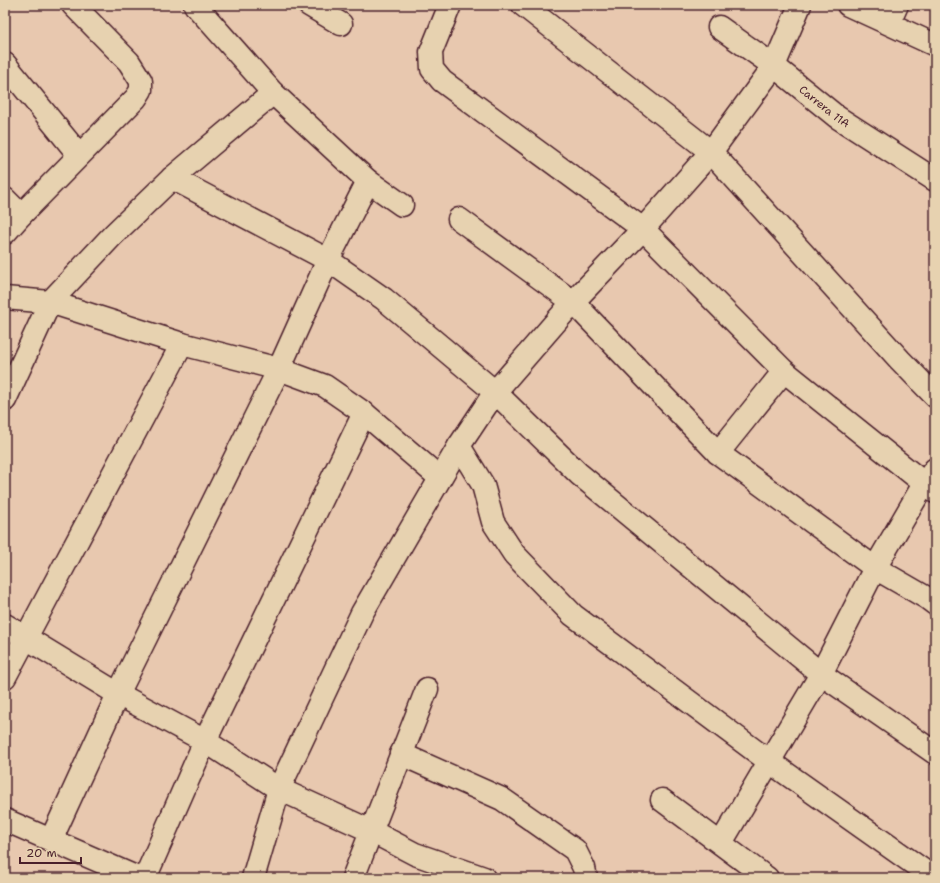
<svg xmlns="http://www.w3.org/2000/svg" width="940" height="883" font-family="'Shantell Sans',sans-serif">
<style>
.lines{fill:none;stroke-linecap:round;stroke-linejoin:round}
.minor-casing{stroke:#4a1f2b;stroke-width:25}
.minor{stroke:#e7d2b0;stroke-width:22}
.labels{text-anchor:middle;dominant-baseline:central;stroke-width:4;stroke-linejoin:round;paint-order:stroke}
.street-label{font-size:11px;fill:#4a1f2b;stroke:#e7d2b0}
</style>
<rect width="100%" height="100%" fill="#e8c8af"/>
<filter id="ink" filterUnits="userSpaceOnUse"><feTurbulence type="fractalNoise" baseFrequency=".025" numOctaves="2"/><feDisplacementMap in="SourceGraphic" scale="8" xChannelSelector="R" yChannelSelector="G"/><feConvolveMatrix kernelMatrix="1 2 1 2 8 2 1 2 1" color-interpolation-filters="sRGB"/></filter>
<g filter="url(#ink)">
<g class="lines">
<defs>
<g id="minor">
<path d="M195 5 273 93 368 181 402 205"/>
<path d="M309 5 341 24"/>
<path d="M450 5 431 52 432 69 442 81 643 229 784 371 935 492"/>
<path d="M523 5 711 152 900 360 935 396"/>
<path d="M848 5 935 45"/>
<path d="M889 23 897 5"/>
<path id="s1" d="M719 27 774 66 837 117 935 180"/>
<path d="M5 64 79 155"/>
<path d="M172 178 328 260 384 299 495 392 579 474 821 674 935 753"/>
<path d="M5 199 21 215"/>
<path d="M459 219 573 302 718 453 875 568 927 598 935 604"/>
<path d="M5 233 21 215 136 98 141 90V81L129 62 73 5"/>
<path d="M5 298 50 302 182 344 279 369 325 386 364 413 440 478"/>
<path d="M5 400 50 302 113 235 172 178 273 93"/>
<path d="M459 446 483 485 493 522 514 554 573 615 770 762 934 878"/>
<path d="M718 453 784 371"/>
<path d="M5 625 118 694 205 741 279 789 371 831 415 854 484 878"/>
<path d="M5 677 182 344"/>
<path d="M401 754 502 799 575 850 584 868 586 878"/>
<path d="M662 800 767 878"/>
<path d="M5 820 138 878"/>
<path d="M51 840 118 694 279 369 328 260 368 181"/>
<path d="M721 843 821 674 875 568 924 484 935 469"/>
<path d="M145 878 205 741 364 413"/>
<path d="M253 878 279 789 362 613 459 446 495 392 573 302 643 229 711 152 774 66 800 5"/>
<path d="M353 878 427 689"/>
</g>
</defs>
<use href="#minor" class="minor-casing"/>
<use href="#minor" class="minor"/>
</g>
</g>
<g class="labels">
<g class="street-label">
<text stroke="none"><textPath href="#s1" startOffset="132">Carrera 11A</textPath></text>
</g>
</g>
<rect width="940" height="883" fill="none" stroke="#e7d2b0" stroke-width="20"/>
<rect x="10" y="10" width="920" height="863" fill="none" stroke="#4a1f2b" stroke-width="1.5" filter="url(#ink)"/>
<path d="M20 857v6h61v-6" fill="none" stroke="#4a1f2b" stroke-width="2"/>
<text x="26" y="857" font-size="12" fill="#4a1f2b" stroke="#e7d2b0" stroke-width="3" paint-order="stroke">20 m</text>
</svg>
